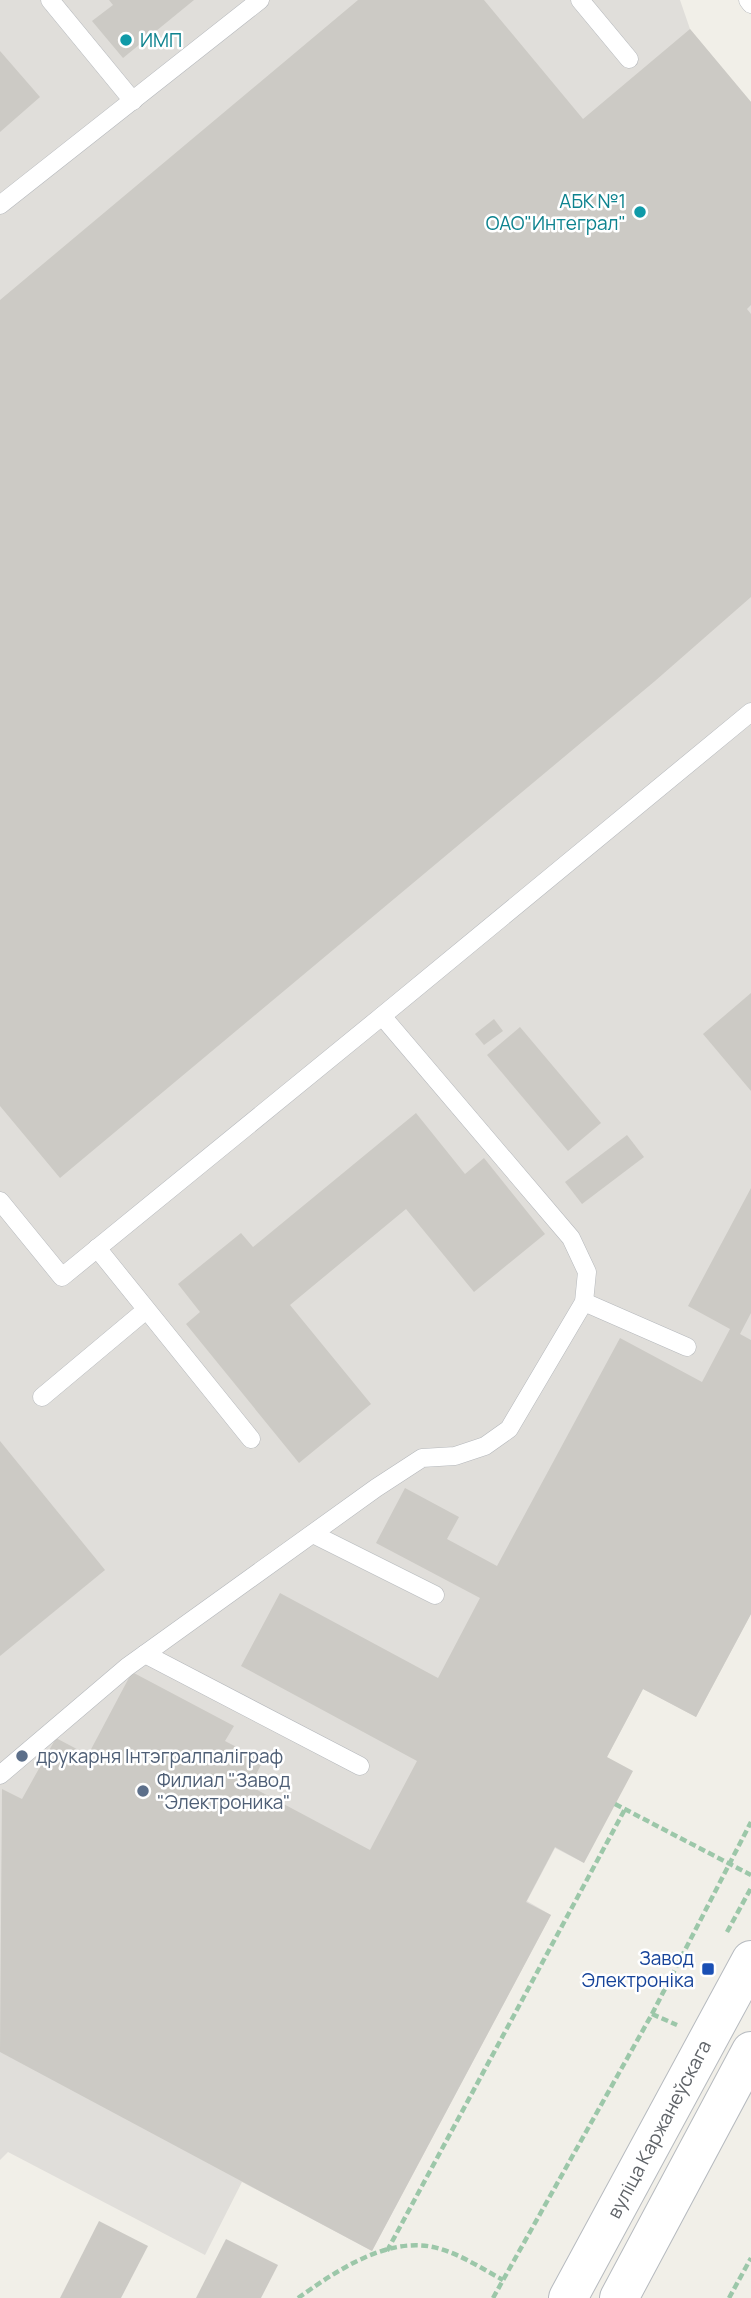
<svg xmlns="http://www.w3.org/2000/svg" width="751" height="2298" font-family="Manrope,sans-serif">
<style>
.industrial{fill:#e0deda}
.building{fill:#cccac5}
.lines{fill:none;stroke-linecap:round;stroke-linejoin:round}
.service-casing{stroke:#b5b8bc;stroke-width:19}
.secondary-casing{stroke:#b6babf;stroke-width:40}
.path{stroke:#9cc7a9;stroke-width:4.5;stroke-dasharray:7 3.5;stroke-linecap:butt}
.service{stroke:#fff;stroke-width:18}
.secondary{stroke:#fff;stroke-width:38}
.culture-dot{fill:#0f9aa8;stroke:#fff;stroke-width:2.5}
.service-dot{fill:#5c6f8a;stroke:#fff;stroke-width:2.5}
.transit-dot{fill:#1a4fb4;stroke:#fff;stroke-width:2.5}
.labels{text-anchor:middle;dominant-baseline:central;stroke-width:5;stroke-linejoin:round;paint-order:stroke}
.culture-label{font-size:19px;fill:#0d838f;stroke:#fff;text-anchor:start}
.service-label{font-size:19px;fill:#4e5e75;stroke:#fff;text-anchor:start}
.transit-label{font-size:19px;fill:#164399;stroke:#fff;text-anchor:end}
.street-label{font-size:19px;fill:#5f6368;stroke:#fff}
</style>
<rect width="100%" height="100%" fill="#f1efe8"/>
<path class="industrial" d="M0 0H680L690 29 751 102V1614L696 1717 643 1689 607 1757 584 1863 555 1848 527 1901 551 1915 372 2251 242 2182 205 2255 8 2152 0 2160Z"/>
<g class="building">
<path d="M109 0H194L123 58 92 21 113 5Z"/>
<path d="M358 0H484L583 119 690 29 751 102V305L747 309 751 314V597L655 681 60 1178 0 1106V300Z"/>
<path d="M0 51 40 97 0 132Z"/>
<path d="M751 993V1091L703 1034Z"/>
<path d="M494 1019 503 1031 484 1045 475 1034Z"/>
<path d="M520 1027 601 1123 568 1151 487 1055Z"/>
<path d="M416 1113 465 1174 484 1158 545 1234 474 1292 406 1209 290 1305 371 1404 299 1463 186 1324 200 1312 178 1284 241 1233 253 1247Z"/>
<path d="M627 1135 644 1157 582 1204 565 1182Z"/>
<path d="M751 1188V1313L740 1334 751 1340V1614L696 1717 643 1689 607 1757 633 1771 584 1863 555 1847 526 1902 551 1915 372 2251 0 2052 2 1789 22 1799 56 1738 88 1755 132 1672 234 1726 225 1741 263 1761 250 1786 370 1850 417 1761 241 1666 280 1593 438 1678 480 1598 376 1543 405 1488 459 1517 447 1539 497 1566 620 1338 702 1382 730 1329 688 1306Z"/>
<path d="M0 1441 105 1570 0 1656Z"/>
<path d="M99 2221 148 2246 121 2298H60Z"/>
<path d="M226 2239 278 2265 261 2298H196Z"/>
</g>
<g class="lines">
<defs>
<g id="service">
<path d="M50 0 133 101"/>
<path d="M580 0 629 59"/>
<path d="M748 0 751 4"/>
<path d="M0 205 260 0"/>
<path d="M382 1016 751 712"/>
<path d="M0 1201 62 1277 382 1016 571 1238 587 1272 584 1302 509 1429 485 1446 455 1456 422 1458 376 1488 127 1667 0 1775"/>
<path d="M97 1248 251 1439"/>
<path d="M584 1302 687 1347"/>
<path d="M42 1397 146 1310"/>
<path d="M313 1534 435 1595"/>
<path d="M145 1654 360 1766"/>
</g>
<g id="secondary">
<path d="M568 2298 751 1960"/>
<path d="M619 2298 751 2051"/>
</g>
</defs>
<use href="#service" class="service-casing"/>
<use href="#secondary" class="secondary-casing"/>
<g class="path">
<path d="M615 1804 751 1875"/>
<path d="M727 1932 751 1888"/>
<path d="M652 2014 677 2025"/>
<path d="M387 2251 625 1809"/>
<path d="M298 2298C335 2272 385 2237 433 2247 457 2252 481 2268 503 2280"/>
<path d="M493 2298 652 2014 751 1822"/>
<path d="M729 2298 751 2258"/>
</g>
<use href="#service" class="service"/>
<use href="#secondary" class="secondary"/>
</g>
<g class="culture-dot">
<circle cx="126" cy="40" r="7"/>
<circle cx="640" cy="212" r="7"/>
</g>
<g class="service-dot">
<circle cx="22" cy="1756" r="7"/>
<circle cx="143" cy="1791" r="7"/>
</g>
<rect class="transit-dot" x="701" y="1962" width="14" height="14" rx="3.5"/>
<g class="labels">
<g class="culture-label">
<text x="140" y="40">ИМП</text>
<text x="626" y="201" text-anchor="end">АБК №1<tspan x="626" dy="22">ОАО"Интеграл"</tspan></text>
</g>
<g class="service-label">
<text x="36" y="1756">друкарня Інтэгралпаліграф</text>
<text x="157" y="1780">Филиал "Завод<tspan x="157" dy="22">"Электроника"</tspan></text>
</g>
<g class="transit-label">
<text x="694" y="1958">Завод<tspan x="694" dy="22">Электроніка</tspan></text>
</g>
<g class="street-label">
<text transform="translate(659 2129) rotate(-62)">вуліца Каржанеўскага</text>
</g>
</g>
</svg>
